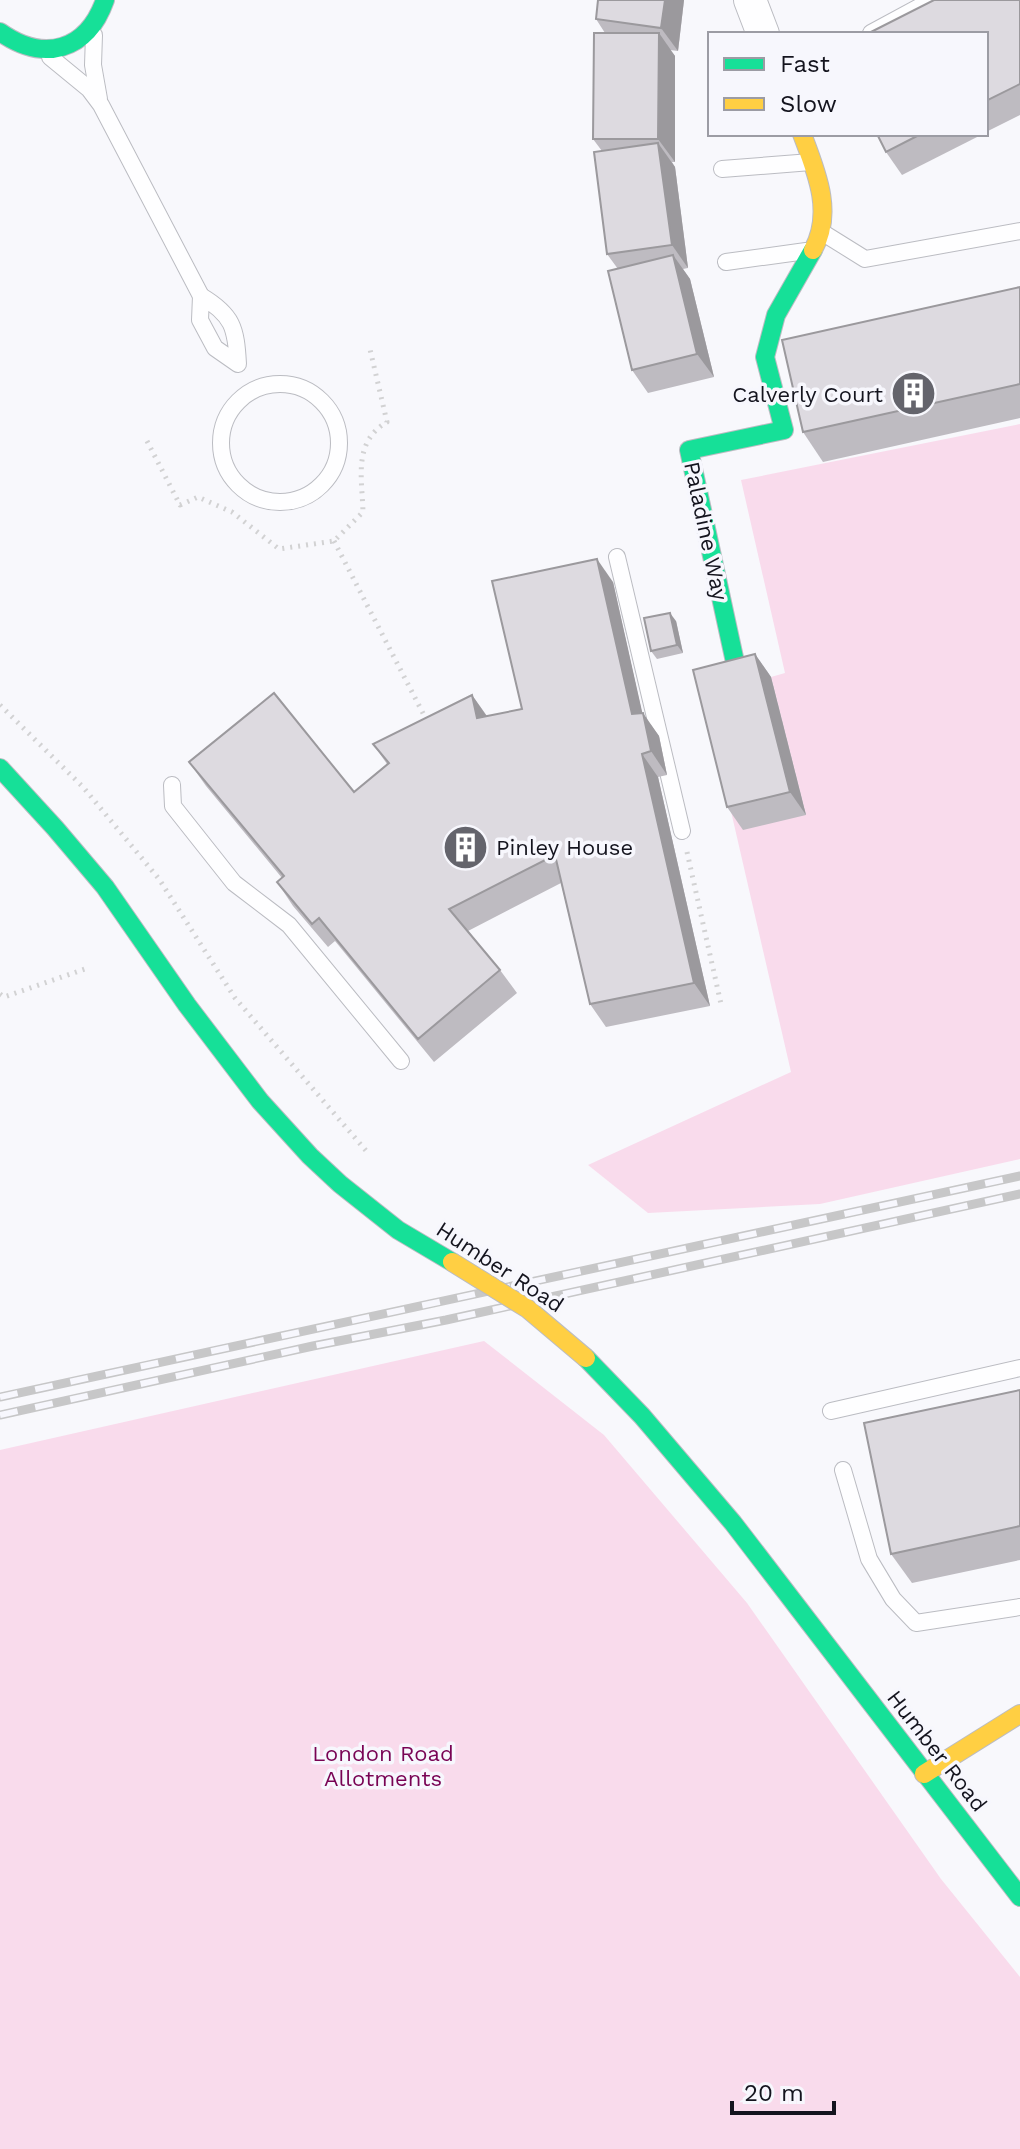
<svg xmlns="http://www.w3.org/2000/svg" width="1020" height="2149" font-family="'Work Sans',sans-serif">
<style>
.green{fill:#f9dbec}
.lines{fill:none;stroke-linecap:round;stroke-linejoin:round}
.lane-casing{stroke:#bbbcc2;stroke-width:18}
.street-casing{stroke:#bbbcc2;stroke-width:34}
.fast-casing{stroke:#bbbcc2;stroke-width:20}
.slow-casing{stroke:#bbbcc2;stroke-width:20}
.path{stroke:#d2d2d3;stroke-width:5;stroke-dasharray:2 6;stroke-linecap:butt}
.lane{stroke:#fefeff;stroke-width:16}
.street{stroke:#fefeff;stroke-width:32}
.fast{stroke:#16e098;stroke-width:18}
.slow{stroke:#ffcf43;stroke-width:18}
.rail-casing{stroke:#c7c7c8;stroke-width:9}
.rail{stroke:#f7f7fd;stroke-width:6;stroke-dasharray:18;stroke-linecap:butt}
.slow-bridge-casing{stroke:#bbbcc2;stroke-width:20;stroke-linecap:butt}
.slow-bridge{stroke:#ffcf43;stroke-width:18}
.wall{fill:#bebbc1}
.shaded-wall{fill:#9b999d}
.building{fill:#dddae0;stroke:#9b999d;stroke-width:2}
.labels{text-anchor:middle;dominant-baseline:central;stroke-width:7;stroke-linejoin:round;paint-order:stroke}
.poi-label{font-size:22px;fill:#14141e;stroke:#f7f7fd;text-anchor:end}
.street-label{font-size:22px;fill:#14141e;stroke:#f7f7fd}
.park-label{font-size:22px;fill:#780354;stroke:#f7f7fd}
</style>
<rect width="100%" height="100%" fill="#f8f8fc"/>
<g class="green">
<path d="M1020 424V1159L820 1204 648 1213 588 1165 791 1072 704 694 806 815 771 677 785 673 741 480Z"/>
<path d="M484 1341 604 1435 747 1603 941 1879 1020 1977V2149H0V1450Z"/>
</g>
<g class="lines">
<defs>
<g id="lane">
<path d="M871 33 932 0"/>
<path d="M94 35 93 65 99 99"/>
<path d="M50 57 89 89 101 105 201 296"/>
<path d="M722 169 811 162"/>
<path d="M820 231 865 259 1020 231"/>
<path d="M726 262 806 251"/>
<path d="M201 296C233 315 236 328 238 364L215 348 200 320Z"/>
<circle cx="280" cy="443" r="59"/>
<path d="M617 557 682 831"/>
<path d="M172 785 173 806 234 883 289 925 401 1061"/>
<path d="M831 1411 1020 1368"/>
<path d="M843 1470 869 1559 893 1599 916 1623 1020 1607"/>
</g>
<path id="street" d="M750 0 763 34"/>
<g id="fast">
<path d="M0 32C44 63 87 51 105 0"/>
<path d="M740 685 689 450 784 430 765 357 776 315 813 250"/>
<path d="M0 768 55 828 105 887 187 1005 260 1101 310 1156 340 1184 398 1230 452 1262"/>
<path d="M586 1358 642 1416 733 1523 1020 1897"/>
</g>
<g id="slow">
<path d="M802 134C816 171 834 212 813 250"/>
<path d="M924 1774 1020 1714"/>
</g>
</defs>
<use href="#lane" class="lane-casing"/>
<use href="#street" class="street-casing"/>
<use href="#fast" class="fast-casing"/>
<use href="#slow" class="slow-casing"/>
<g class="path">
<path d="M147 441 180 505 198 497 232 512 279 549 334 541 363 512C362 477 353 442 387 422L369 345"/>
<path d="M334 541 427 721"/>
<path d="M0 705 83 787 159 879 235 998 368 1153"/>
<path d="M687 852 721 1004"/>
<path d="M0 994 4 997 85 969"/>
</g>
<use href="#lane" class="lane"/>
<use href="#street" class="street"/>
<use href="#fast" class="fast"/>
<use href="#slow" class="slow"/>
<defs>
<g id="rail">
<path d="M0 1397 1020 1176"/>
<path d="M0 1415 313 1346 446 1320 1020 1194"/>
</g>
</defs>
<use href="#rail" class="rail-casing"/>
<use href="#rail" class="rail"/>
<defs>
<path id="slow-bridge" d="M452 1262 528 1309 586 1358"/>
</defs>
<use href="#slow-bridge" class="slow-bridge-casing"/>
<use href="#slow-bridge" class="slow-bridge"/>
</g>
<g class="wall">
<path d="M684 0 678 51 670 50 675 56V162H672L675 167 688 268 683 269 690 279 714 377 648 393 632 370 618 269 607 254 602 151 593 139 605 33 596 19Z"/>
<path d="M1020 0V115L986 132V34Z"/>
<path d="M877 134H983L902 175 886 152Z"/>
<path d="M1020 287V418L823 462 803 432Z"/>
<path d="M613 582 642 713 659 736 667 775 658 777 710 1006 606 1027 590 1004 561 883 468 931 500 970 517 993 434 1062 335 941 328 947 293 906 277 882 282 878 206 786 189 762 354 792 387 764 373 744 472 695 487 716 522 709Z"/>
<path d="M676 621 683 653 657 659 651 651Z"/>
<path d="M755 654 771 677 806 815 743 830 727 807Z"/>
<path d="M1020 1390V1560L912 1583 891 1554Z"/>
</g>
<g class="shaded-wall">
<path d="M665 0H684L678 51 661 28Z"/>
<path d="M659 33 675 56V162L658 139Z"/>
<path d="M658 143 675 167 688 268 672 245Z"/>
<path d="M673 255 690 279 714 377 697 354Z"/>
<path d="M597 559 613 582 648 738 632 714Z"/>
<path d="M670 613 676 621 683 653 677 645Z"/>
<path d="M755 654 771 677 806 815 790 792Z"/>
<path d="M472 695 488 718H477Z"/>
<path d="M643 713 659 736 667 775 651 751Z"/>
<path d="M642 754 658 777 710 1006 694 983Z"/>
</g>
<g class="building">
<path d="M598 0H665L661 28 596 19Z"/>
<path d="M934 0H1020V84L986 101V34H867Z"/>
<path d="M594 33H659L658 139H593Z"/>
<path d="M877 134H921L886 152Z"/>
<path d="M658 143 672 245 607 254 594 152Z"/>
<path d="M673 255 697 354 632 370 608 271Z"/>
<path d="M1020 287V384L803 432 782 340Z"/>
<path d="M597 559 632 714 643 713 651 751 642 754 694 983 590 1004 555 855 449 909 500 970 418 1039 319 918 312 924 277 882 284 876 189 762 274 693 354 792 389 763 373 744 472 695 477 718 522 709 492 581Z"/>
<path d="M670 613 677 645 651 651 644 618Z"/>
<path d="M755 654 790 792 727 807 693 670Z"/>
<path d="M1020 1390V1526L891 1554 864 1423Z"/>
</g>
<defs>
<symbol id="building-disc" viewBox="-11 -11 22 22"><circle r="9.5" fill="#64646c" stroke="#f7f7fd"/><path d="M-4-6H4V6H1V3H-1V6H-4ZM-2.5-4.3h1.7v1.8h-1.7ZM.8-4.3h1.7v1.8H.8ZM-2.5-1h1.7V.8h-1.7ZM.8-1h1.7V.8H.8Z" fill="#fff"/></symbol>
</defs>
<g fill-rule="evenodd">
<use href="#building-disc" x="888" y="368" width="51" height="51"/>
<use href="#building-disc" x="440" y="822" width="51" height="51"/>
</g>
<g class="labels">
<g class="poi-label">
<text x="883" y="394">Calverly Court</text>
<text x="496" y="847" text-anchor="start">Pinley House</text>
</g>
<g class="street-label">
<text transform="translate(706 531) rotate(78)">Paladine Way</text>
<text transform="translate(500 1267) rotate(33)">Humber Road</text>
<text transform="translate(937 1751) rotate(52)">Humber Road</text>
</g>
<g class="park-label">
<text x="383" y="1753">London Road<tspan x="383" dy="25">Allotments</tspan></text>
</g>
</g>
<rect x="708" y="32" width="280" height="104" fill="#f7f7fd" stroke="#9c9ca4" stroke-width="2"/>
<rect x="724" y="58" width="40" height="12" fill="#16e098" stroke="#9c9ca4" stroke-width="2"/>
<text x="780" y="72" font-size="24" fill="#14141e">Fast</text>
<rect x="724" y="98" width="40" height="12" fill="#ffcf43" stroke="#9c9ca4" stroke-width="2"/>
<text x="780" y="112" font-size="24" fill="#14141e">Slow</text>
<path d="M732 2101v12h102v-12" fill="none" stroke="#14141e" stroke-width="4"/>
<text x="744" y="2101" font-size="24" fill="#14141e" stroke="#f7f7fd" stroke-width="6" paint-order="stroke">20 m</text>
</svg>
